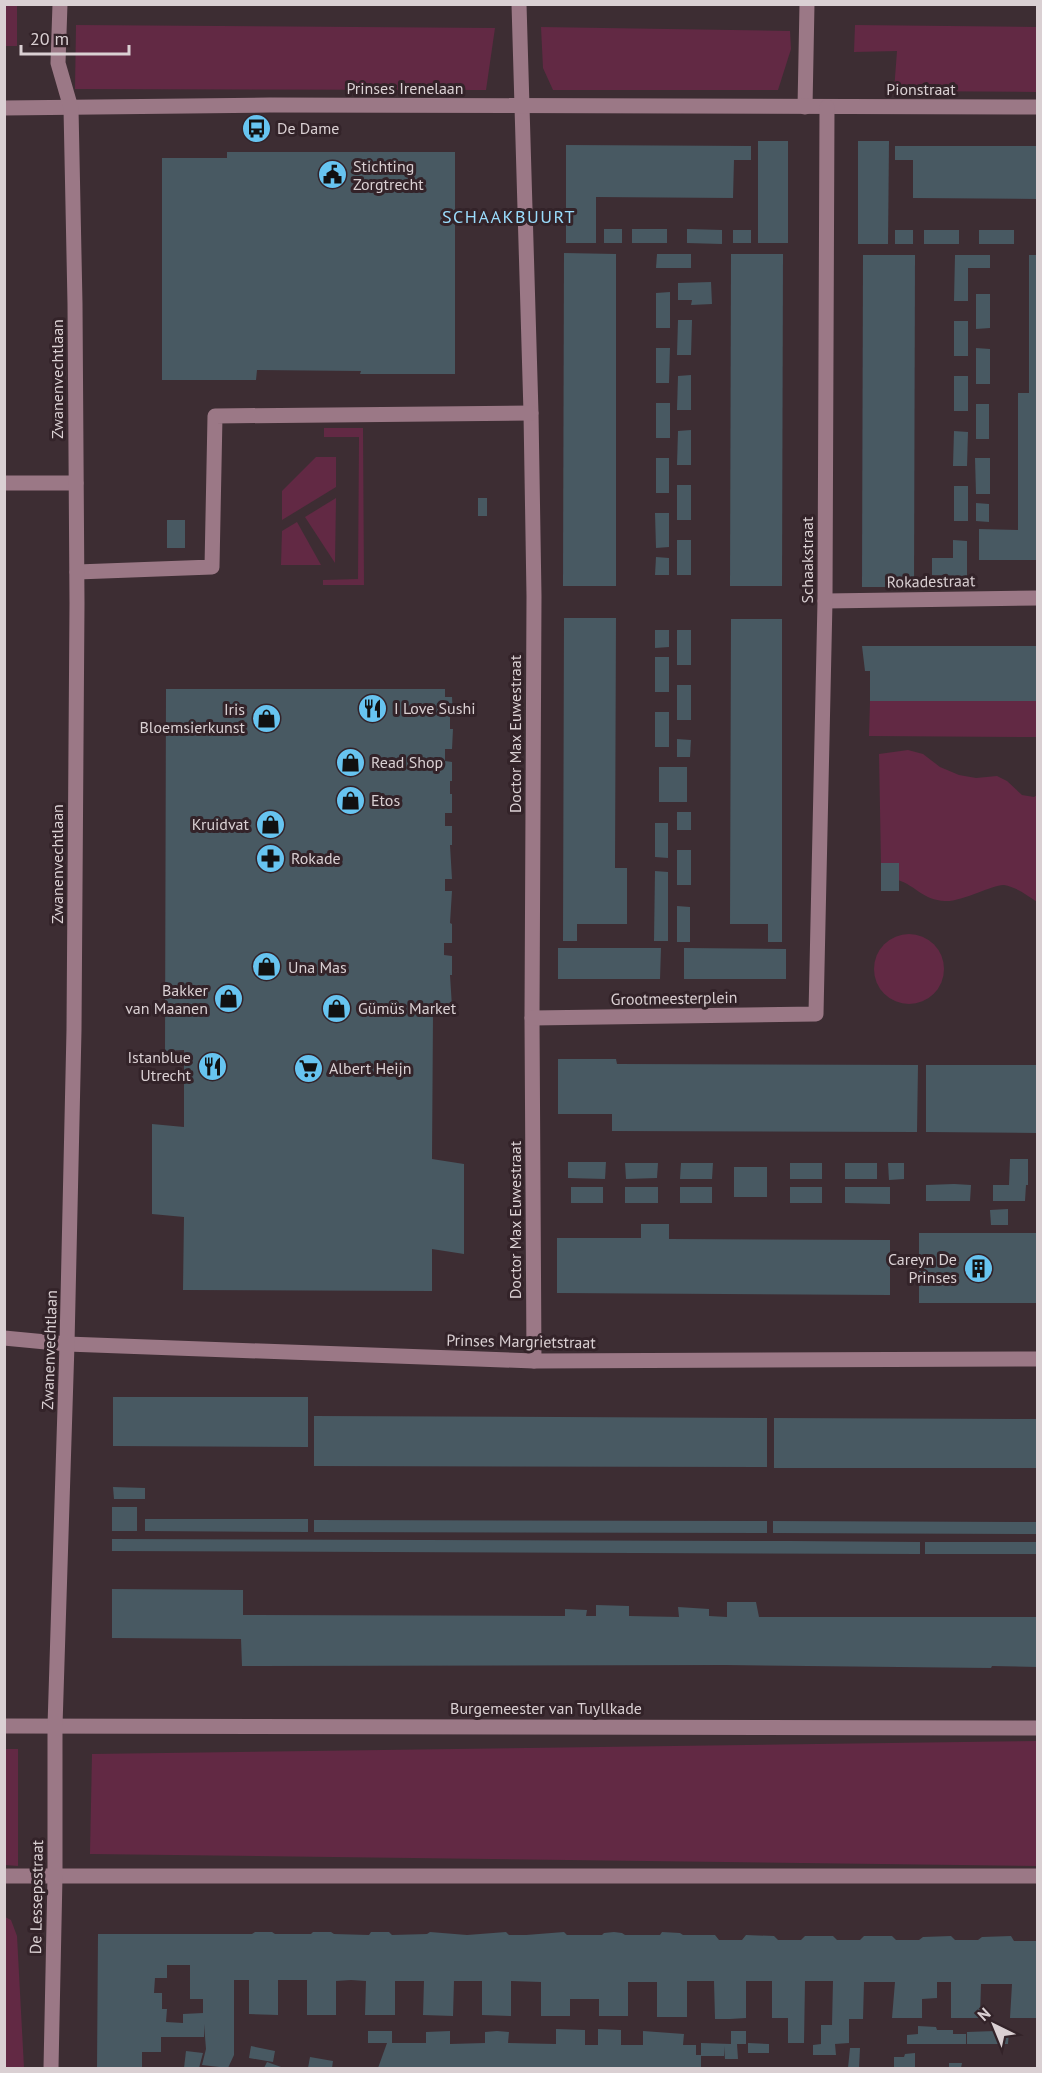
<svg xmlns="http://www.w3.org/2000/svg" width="1042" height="2073" font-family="'PT Sans',sans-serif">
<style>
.green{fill:#622944}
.building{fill:#485962;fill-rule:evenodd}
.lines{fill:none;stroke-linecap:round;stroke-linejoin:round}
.minor{stroke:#9b7886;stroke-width:15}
.labels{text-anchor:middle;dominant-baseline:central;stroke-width:6;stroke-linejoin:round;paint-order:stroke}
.street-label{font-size:16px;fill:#dad0d3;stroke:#332329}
.poi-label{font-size:16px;fill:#dad0d3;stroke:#332329;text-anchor:start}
.neighbourhood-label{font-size:18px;letter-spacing:1.5px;fill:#9adcfc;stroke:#332329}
</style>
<rect width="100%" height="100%" fill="#3d2d33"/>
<g class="green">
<path d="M5 4 17 5V46H5Z"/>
<path d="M76 25 495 28 486 90 75 89Z"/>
<path d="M855 25 1037 27V92L894 91 897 51 854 52Z"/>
<path d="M541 27 790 31 791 49 778 90H553L543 68Z"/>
<path d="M324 428H363L364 585H323V580L358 579 359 437H324Z"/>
<path d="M316 457H336V487L282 520V491Z"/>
<path d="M336 498 335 563 305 517Z"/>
<path d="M297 522 321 565H281L282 531Z"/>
<path d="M870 701H1037V737L869 736Z"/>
<path d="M908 750 923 754 940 767 959 775 976 778 997 776 1007 781 1022 795 1034 797 1037 795V902C1027 895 1016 887 1004 885 994 884 962 902 945 901 923 900 916 886 898 880L899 863H881L879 754Z"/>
<circle cx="909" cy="969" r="35"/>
<path d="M1037 1741V1866L90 1854 92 1754Z"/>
<path d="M4 1749H18V1866L5 1865Z"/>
<path d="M5 1917 11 1920 17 1936 24 2068H5Z"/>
</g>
<g class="building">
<rect x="758" y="141" width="30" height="102"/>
<path d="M858 141H889L888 244H858Z"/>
<path d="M566 145 751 146V160H734L733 198 596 197V243H566Z"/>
<path d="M895 146H1038V199L913 198V160H895Z"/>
<path d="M227 152H455V374H360L361 371 257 370 256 380H162V158H227Z"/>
<rect x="604" y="229" width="18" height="14"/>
<rect x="632" y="229" width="35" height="14"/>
<path d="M687 229 722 230V244L687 243Z"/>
<rect x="733" y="230" width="18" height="13"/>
<rect x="895" y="230" width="18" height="14"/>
<rect x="924" y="230" width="35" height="14"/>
<rect x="979" y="230" width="35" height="14"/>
<path d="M564 253 616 254V586H563Z"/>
<path d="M657 254H691V268H656Z"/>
<path d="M731 254H783L782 586H730Z"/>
<path d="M863 255H915L914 587H862Z"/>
<path d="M955 255H990V268H968V301H954Z"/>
<path d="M1029 255H1038V560H979V529L1018 530V393H1029Z"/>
<path d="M711 282 712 304 691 305 692 300H678V283Z"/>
<path d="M670 292V328H656V293Z"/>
<path d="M976 294H990V328L976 329Z"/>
<path d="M678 320H692L691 355H677Z"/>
<rect x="954" y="321" width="14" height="35"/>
<path d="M656 348H670L669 383H656Z"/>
<path d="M976 348 990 349V384H976Z"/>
<path d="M691 375V410H677L678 376Z"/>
<rect x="954" y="376" width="14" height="35"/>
<rect x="656" y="403" width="14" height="35"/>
<rect x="976" y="404" width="13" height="35"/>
<path d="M691 430V465H677L678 431Z"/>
<path d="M954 431 968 432 967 466H953Z"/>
<rect x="656" y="458" width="13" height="35"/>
<path d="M975 458H990V494H976Z"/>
<rect x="677" y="485" width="14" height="35"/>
<rect x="954" y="486" width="14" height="35"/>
<rect x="478" y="498" width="9" height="18"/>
<path d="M976 503 989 504V522L976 521Z"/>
<path d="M655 513H669V547L656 548Z"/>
<rect x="167" y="520" width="18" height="28"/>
<rect x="677" y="540" width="14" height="35"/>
<path d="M953 540 967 541V576L932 575V558H953Z"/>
<path d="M656 557 669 558V575H655Z"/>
<path d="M564 618H616L615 868H627V924H577V941H563Z"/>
<path d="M731 619H782V942H768V924H730Z"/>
<path d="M655 630H669V647L655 648Z"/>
<rect x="677" y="630" width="14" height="35"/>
<path d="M862 646H1038V701H870V671H865Z"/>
<rect x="655" y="657" width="14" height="35"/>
<rect x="677" y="685" width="14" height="35"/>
<path d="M166 689H445V697H452L453 716H450V729H453L452 749H445V761L452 762V781H450V794H452V813H445V826H452V845H450L452 879H445V891H452L450 923 452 924V943H444V955L452 956V975H450L452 1007 444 1008 446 1016 433 1015 432 1159 464 1164V1254L432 1249V1291L183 1290 184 1217 152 1214V1124L184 1127V1050L165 1051Z"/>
<rect x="655" y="712" width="14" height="35"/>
<path d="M677 739 691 740 690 757H677Z"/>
<rect x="659" y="767" width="28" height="35"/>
<rect x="677" y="812" width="14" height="18"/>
<path d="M655 823H668V858L655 857Z"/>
<rect x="677" y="850" width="14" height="35"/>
<rect x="881" y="863" width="18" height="28"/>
<path d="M655 871 668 872V941H654Z"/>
<path d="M677 906 690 907V942H677Z"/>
<path d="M558 948H661L660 979H558Z"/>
<path d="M684 948 786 949V979H684Z"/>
<path d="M558 1059H616L617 1064 918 1065 917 1132 612 1131V1114H558Z"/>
<path d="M926 1065H1038V1133L926 1132Z"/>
<path d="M1010 1159H1028V1185H1026L1025 1201H993V1185H1009Z"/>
<path d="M568 1162H606L605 1179 568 1178Z"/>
<path d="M625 1163H658L657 1178 626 1179Z"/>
<path d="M681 1163H713L712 1179H680Z"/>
<rect x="790" y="1163" width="32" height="16"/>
<rect x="845" y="1163" width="32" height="16"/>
<path d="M888 1163H904V1179L889 1180Z"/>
<rect x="734" y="1167" width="33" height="30"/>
<path d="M954 1184 971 1185 970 1201H926V1185Z"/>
<rect x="571" y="1187" width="32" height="16"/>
<rect x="625" y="1187" width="33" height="16"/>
<rect x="680" y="1187" width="32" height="16"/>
<rect x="790" y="1187" width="32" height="16"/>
<path d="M845 1187H890V1204L845 1203Z"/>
<path d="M1008 1209V1225H991L990 1210Z"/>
<path d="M641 1224H669V1239L890 1240V1295L557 1293V1238H641Z"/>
<rect x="919" y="1233" width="119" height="70"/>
<path d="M113 1397H308V1447L113 1446Z"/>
<path d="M314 1416 767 1418V1467L314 1466Z"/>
<path d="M774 1418 1038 1419V1468H774Z"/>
<path d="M113 1487 145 1488V1499H114Z"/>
<rect x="112" y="1507" width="25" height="24"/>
<path d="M145 1519H308V1532L145 1531Z"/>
<path d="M314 1520 767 1521V1533L314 1532Z"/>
<path d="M773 1521 1038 1522V1534L773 1533Z"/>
<path d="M112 1539 791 1541 920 1542V1554L112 1551Z"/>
<rect x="925" y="1542" width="113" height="12"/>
<path d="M112 1589 243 1590V1615L565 1616V1609L587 1610 586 1616H596V1605L629 1606V1616L679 1617 678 1607 709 1609V1616L727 1617V1602H756L759 1617H1038V1667L992 1666 991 1668 725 1665 242 1666 241 1639 112 1638Z"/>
<path d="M255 1932H272L275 1934H311L313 1932H331L334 1934 369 1935 371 1932H389L392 1935 427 1934 430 1932 467 1935 506 1932 509 1935H526L564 1932 567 1935H602L604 1933 614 1932 622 1933 625 1935H660L662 1932 680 1933 683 1935H715L719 1940H742L746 1935 774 1936 778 1940H801L805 1936H833L837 1940H860L864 1936H892L896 1940H919L923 1937 951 1936 955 1940H978L982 1937 1011 1936 1014 1941H1038V2018H1010L1012 1984H981L980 2018H951V1982H937V1998L922 1999V2018H892L895 1982H864L863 2019H849V2043L835 2044 836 2055H813V2045L821 2044V2025H832L833 1981H805L804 2043H788V2018H772V1981H746V2018L730 2019H715L714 1981H687V2017H657V1982H628V2016H599V1999H570V2016H541V1982L511 1981V2016L482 2015V1981H454L453 2016 423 2015 424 1981H395V2015H365L366 1981 351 1980 336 1981V2015H307V1980H278V2015L249 2014V1980H234V2055L228 2068 202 2065 206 2049 204 2024V2037H161V2052H142V2068H97L98 1934H252ZM167 1965H190V1999H203V2013L183 2014V2023L166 2022 167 2009H162V1993H154L155 1978H167Z"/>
<path d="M918 2026 936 2027 937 2030H953V2034H966V2044H907V2035L918 2034Z"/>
<path d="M556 2029 585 2030V2045H598V2029L621 2030V2045H643V2031L684 2034 683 2045H696V2055H701V2043L731 2044V2031H746V2044H737L738 2059H725L724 2046V2056H701V2068H378L387 2043H368V2031H392V2043H426V2032L450 2031V2044L485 2043V2032L497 2031 509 2032 508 2043 556 2044Z"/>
<path d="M995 2031H1009L1008 2044H967V2032Z"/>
<path d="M748 2043 769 2044V2053H748Z"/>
<path d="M251 2046 275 2051 273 2062 249 2058Z"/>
<path d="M850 2048H860L859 2068H848Z"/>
<path d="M186 2051 203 2053 199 2068H184Z"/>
<path d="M915 2053V2068H894V2057H904L905 2054Z"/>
<path d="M310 2057 333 2061 332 2068H308Z"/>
<path d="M267 2062 284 2068H264Z"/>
<path d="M949 2063H962L961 2068H949Z"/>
</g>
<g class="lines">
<g class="minor">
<path d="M519 4 531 413 534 596 532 1018 534 1361"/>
<path d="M805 107 807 4"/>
<path d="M4 108 270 105 1038 107"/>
<path d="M4 483H76"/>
<path d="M77 572 212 567 215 416 531 413"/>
<path d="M825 601 1038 598"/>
<path d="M532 1018 816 1014 825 601 827 107"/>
<path d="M4 1338 67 1344 534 1361 1038 1359"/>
<path d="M4 1726 1038 1728"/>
<path d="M4 1876H1038"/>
<path d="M51 2068 55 1876V1726L67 1344 74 1030 77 603 75 304 71 108 58 63 60 4"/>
</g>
</g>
<defs>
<symbol id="bus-disc" viewBox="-11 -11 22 22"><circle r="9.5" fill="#67c4f0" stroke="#332329"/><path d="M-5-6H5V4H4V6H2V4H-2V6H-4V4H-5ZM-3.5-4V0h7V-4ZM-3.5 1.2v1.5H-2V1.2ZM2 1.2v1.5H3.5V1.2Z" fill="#111"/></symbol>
<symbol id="civic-disc" viewBox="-11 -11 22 22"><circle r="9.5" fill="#67c4f0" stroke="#332329"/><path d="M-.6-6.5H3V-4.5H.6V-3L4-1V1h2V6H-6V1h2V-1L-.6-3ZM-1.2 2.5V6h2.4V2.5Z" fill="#111"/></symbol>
<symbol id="restaurant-disc" viewBox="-11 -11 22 22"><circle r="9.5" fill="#67c4f0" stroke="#332329"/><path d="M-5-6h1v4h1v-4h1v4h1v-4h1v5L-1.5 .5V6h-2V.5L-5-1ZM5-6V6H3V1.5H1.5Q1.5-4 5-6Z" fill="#111"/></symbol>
<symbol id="shop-disc" viewBox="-11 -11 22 22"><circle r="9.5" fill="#67c4f0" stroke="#332329"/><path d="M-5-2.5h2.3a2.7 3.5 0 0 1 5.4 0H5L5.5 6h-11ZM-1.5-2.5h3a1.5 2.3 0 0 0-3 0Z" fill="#111"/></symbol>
<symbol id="pharmacy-disc" viewBox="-11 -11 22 22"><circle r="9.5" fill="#67c4f0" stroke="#332329"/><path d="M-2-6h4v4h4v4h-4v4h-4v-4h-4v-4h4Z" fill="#111"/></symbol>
<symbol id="supermarket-disc" viewBox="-11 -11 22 22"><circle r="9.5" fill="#67c4f0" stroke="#332329"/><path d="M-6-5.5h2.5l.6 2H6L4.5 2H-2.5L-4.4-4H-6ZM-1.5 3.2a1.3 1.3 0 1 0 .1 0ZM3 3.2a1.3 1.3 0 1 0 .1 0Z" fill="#111"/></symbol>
<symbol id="building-disc" viewBox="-11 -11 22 22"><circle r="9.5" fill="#67c4f0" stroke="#332329"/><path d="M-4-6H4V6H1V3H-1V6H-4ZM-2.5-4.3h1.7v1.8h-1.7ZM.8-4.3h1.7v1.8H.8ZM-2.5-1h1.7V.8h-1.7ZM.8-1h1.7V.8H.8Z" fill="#111"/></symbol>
</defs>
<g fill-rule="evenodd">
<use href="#bus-disc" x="240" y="112" width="33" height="33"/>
<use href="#civic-disc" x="316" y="158" width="33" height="33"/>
<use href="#restaurant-disc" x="356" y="692" width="33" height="33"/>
<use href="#shop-disc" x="250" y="702" width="33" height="33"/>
<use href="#shop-disc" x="334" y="746" width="33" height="33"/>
<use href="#shop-disc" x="334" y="784" width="33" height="33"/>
<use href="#shop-disc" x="254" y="808" width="33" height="33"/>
<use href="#pharmacy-disc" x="254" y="842" width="33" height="33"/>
<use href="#shop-disc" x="250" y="950" width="33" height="33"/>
<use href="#shop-disc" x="212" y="982" width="33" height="33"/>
<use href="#shop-disc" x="320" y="992" width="33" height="33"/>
<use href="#restaurant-disc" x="196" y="1050" width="33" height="33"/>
<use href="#supermarket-disc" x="292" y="1052" width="33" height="33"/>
<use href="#building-disc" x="962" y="1252" width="33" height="33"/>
</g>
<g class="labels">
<g class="street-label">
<text x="405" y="88">Prinses Irenelaan</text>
<text x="921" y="89">Pionstraat</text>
<text transform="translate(57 379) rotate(-90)">Zwanenvechtlaan</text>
<text transform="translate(807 560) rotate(-90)">Schaakstraat</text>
<text transform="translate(931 581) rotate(-1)">Rokadestraat</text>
<text transform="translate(515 734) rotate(-90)">Doctor Max Euwestraat</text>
<text transform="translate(57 864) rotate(-90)">Zwanenvechtlaan</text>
<text transform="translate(674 998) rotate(-1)">Grootmeesterplein</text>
<text transform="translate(515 1220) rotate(-90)">Doctor Max Euwestraat</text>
<text transform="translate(521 1341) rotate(1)">Prinses Margrietstraat</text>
<text transform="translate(49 1350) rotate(-88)">Zwanenvechtlaan</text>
<text x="546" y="1708">Burgemeester van Tuyllkade</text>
<text transform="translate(36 1897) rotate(-89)">De Lessepsstraat</text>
</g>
<g class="poi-label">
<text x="277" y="128">De Dame</text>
<text x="353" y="166">Stichting<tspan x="353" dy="18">Zorgtrecht</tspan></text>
<text x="394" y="708">I Love Sushi</text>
<text x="245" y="709" text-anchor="end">Iris<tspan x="245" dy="18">Bloemsierkunst</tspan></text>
<text x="371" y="762">Read Shop</text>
<text x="371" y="800">Etos</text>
<text x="249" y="824" text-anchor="end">Kruidvat</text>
<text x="291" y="858">Rokade</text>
<text x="288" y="967">Una Mas</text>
<text x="208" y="990" text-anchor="end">Bakker<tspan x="208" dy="18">van Maanen</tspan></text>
<text x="358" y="1008">Gümüs Market</text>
<text x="191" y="1057" text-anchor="end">Istanblue<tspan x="191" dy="18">Utrecht</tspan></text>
<text x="329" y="1068">Albert Heijn</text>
<text x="957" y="1259" text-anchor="end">Careyn De<tspan x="957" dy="18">Prinses</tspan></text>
</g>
<g class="neighbourhood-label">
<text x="509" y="216">SCHAAKBUURT</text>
</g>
</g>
<rect width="1042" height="2073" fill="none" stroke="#dad0d3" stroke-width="12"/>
<g transform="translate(994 2025) rotate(317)" stroke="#332329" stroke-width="4.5" paint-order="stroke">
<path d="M0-4.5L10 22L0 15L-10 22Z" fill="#dad0d3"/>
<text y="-9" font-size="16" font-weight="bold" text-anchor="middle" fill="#dad0d3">N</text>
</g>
<path d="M21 45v9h108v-9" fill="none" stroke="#dad0d3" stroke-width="3"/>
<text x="30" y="45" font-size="18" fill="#dad0d3" stroke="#332329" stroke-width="4.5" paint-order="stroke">20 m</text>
</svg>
